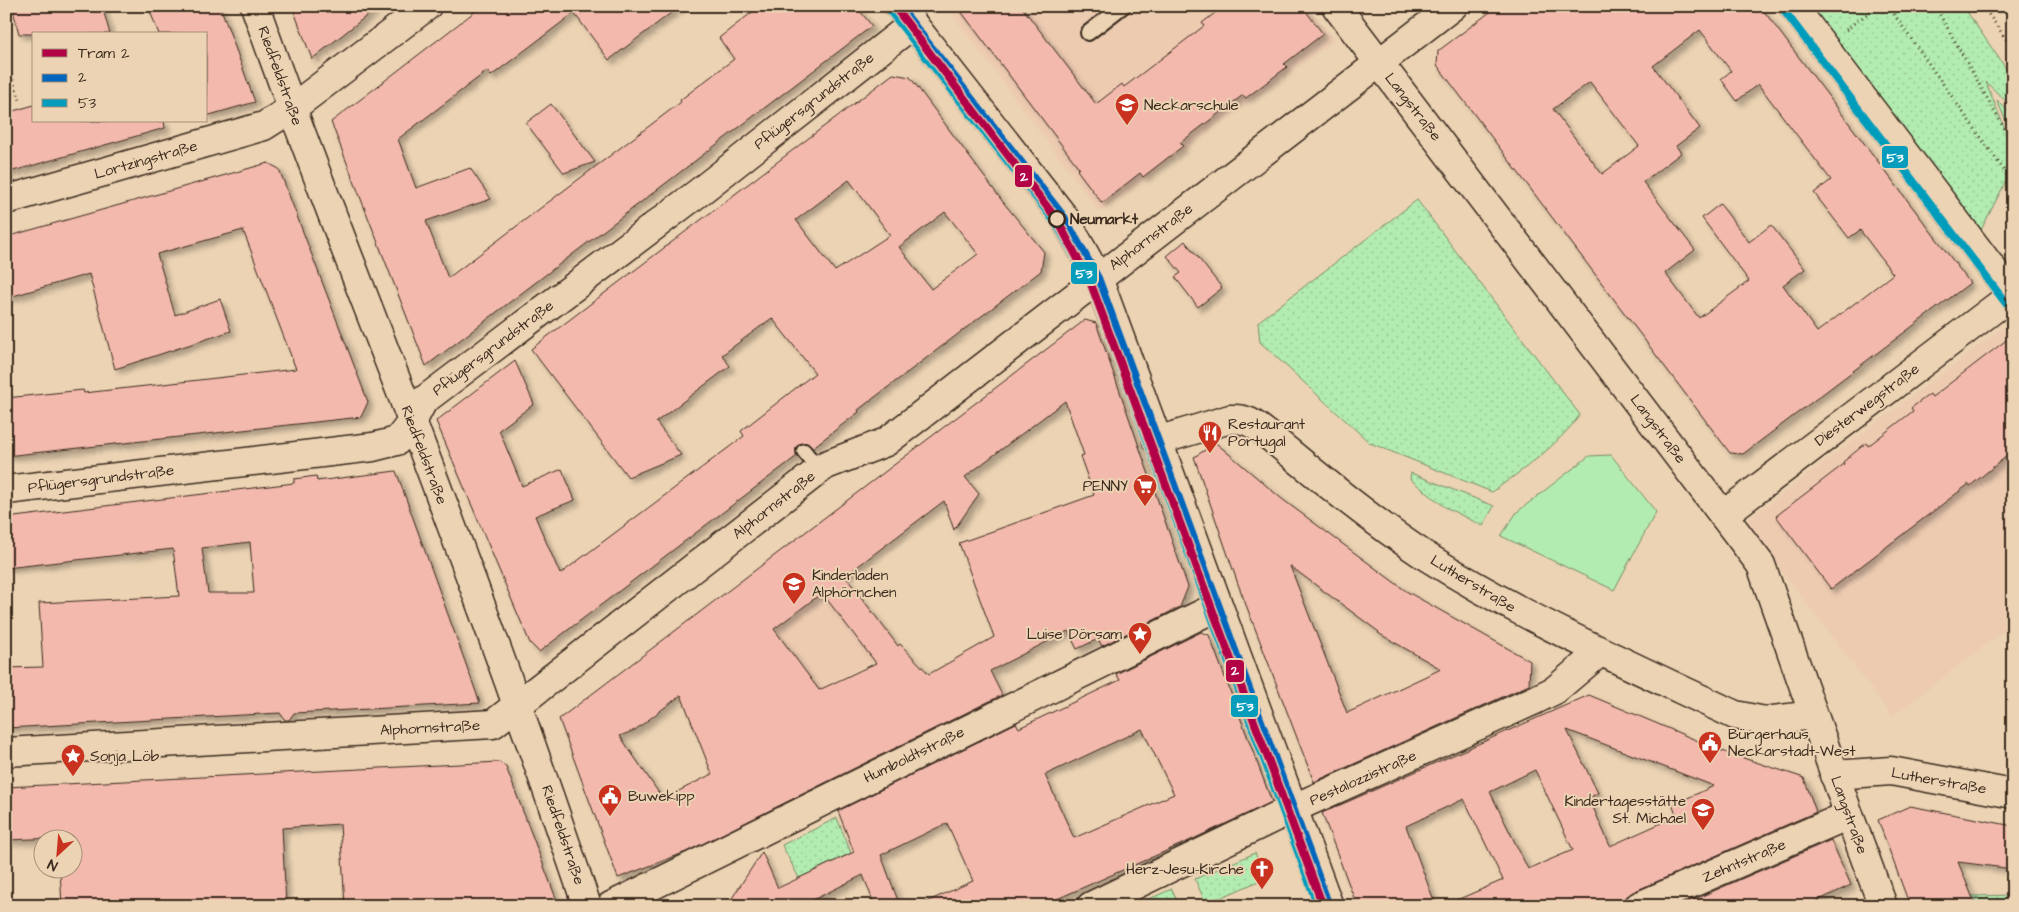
<svg xmlns="http://www.w3.org/2000/svg" width="2019" height="912" font-family="'Architects Daughter',sans-serif">
<style>
.built{fill:#edcbb1}
.grass{fill:url(#grass-dots);stroke:#778b68}
.park{fill:#b3ecb1;stroke:#778b68}
.building{fill:#f3b9ad;stroke:#3b2a1e;fill-rule:evenodd;filter:url(#shadow)}
.lines{fill:none;stroke-linecap:round;stroke-linejoin:round}
.service-casing{stroke:#3b2a1e;stroke-width:18}
.minor-casing{stroke:#3b2a1e;stroke-width:31}
.tertiary-casing{stroke:#3b2a1e;stroke-width:31}
.path{stroke:#3b2a1e;stroke-width:3;stroke-dasharray:1 4;stroke-linecap:butt}
.service{stroke:#ebd3b3;stroke-width:14}
.minor{stroke:#ebd3b3;stroke-width:28}
.tertiary{stroke:#ebd3b3;stroke-width:28}
.bus-1-casing{stroke:#ebd3b3;stroke-width:11}
.bus-2-casing{stroke:#ebd3b3;stroke-width:11}
.bus-1{stroke:#0065bd;stroke-width:8}
.bus-2{stroke:#069cbc;stroke-width:8}
.tram-1-casing{stroke:#ebd3b3;stroke-width:11}
.tram-1{stroke:#b10346;stroke-width:8}
.stop-dot{fill:#ebd3b3;stroke:#3b2a1e;stroke-width:2.5}
.labels{text-anchor:middle;dominant-baseline:central;stroke-width:4;stroke-linejoin:round;paint-order:stroke}
.street-label{font-size:15px;fill:#3b2a1e;stroke:#ebd3b3}
.poi-label{font-size:15px;fill:#3b2a1e;stroke:#ebd3b3;text-anchor:start}
.stop-label{font-size:15px;font-weight:bold;fill:#3b2a1e;stroke:#ebd3b3;text-anchor:start}
.line-badge{stroke:#ebd3b3;stroke-width:2}
.badge-label{font-size:14px;text-anchor:middle;font-weight:bold;fill:#fff}
</style>
<defs>
<pattern id="grass-dots" width="8" height="8" patternUnits="userSpaceOnUse" patternTransform="scale(1.25)"><rect width="8" height="8" fill="#b3ecb1"/><path d="M2 2h.1M6 6h.1" fill="none" stroke="#9bcb98" stroke-width="1.8" stroke-linecap="round"/></pattern>
<filter id="shadow"><feDropShadow dx="4.5" dy="4.5" stdDeviation="2.5" flood-color="#0004"/></filter>
</defs>
<rect width="100%" height="100%" fill="#ebd3b3"/>
<filter id="ink" filterUnits="userSpaceOnUse"><feTurbulence type="fractalNoise" baseFrequency=".02" numOctaves="2"/><feDisplacementMap in="SourceGraphic" scale="10" xChannelSelector="R" yChannelSelector="G"/><feConvolveMatrix kernelMatrix="1 2 1 2 8 2 1 2 1" color-interpolation-filters="sRGB"/></filter>
<g filter="url(#ink)">
<g class="built">
<path d="M946 6H1306L1334 40 1100 212Z"/>
<path d="M2012 321 2013 624 1892 716 1745 522Z"/>
<path d="M787 546 874 661 819 690 741 581Z"/>
</g>
<g class="grass">
<path d="M1811 6H1963L2013 79V108L1986 82 2013 149V167L1980 232Z"/>
<path d="M2001 6H2013V24Z"/>
<path d="M1997 100 2013 116V138Z"/>
<path d="M1417 200 1580 415C1556 447 1524 469 1492 492L1370 443 1260 342 1258 322Z"/>
<path d="M1411 473 1494 506 1483 526 1445 507 1410 479Z"/>
<path d="M837 818 851 853 799 878 782 845Z"/>
<path d="M1255 853 1266 878 1206 904 1195 879Z"/>
<path d="M1172 889 1179 906H1133Z"/>
<path d="M2013 895V906H1976L1972 896Z"/>
</g>
<path class="park" d="M1611 455 1656 512 1614 590 1501 536 1517 512 1589 456Z"/>
<g class="building">
<path d="M12 6H102L110 34H19Z"/>
<path d="M148 6H220L255 102 206 116V34H159Z"/>
<path d="M292 6H379L312 59Z"/>
<path d="M482 6H680L609 60 574 13 491 76 487 71 398 139 416 188 470 168 491 199 426 221 448 278 681 102 680 100 734 59 719 38 760 6H856L872 26 426 366 331 122Z"/>
<path d="M957 6H1021L1096 104 1122 84 1124 87 1204 26 1202 23 1224 6H1302L1323 34 1284 64 1287 67 1246 98 1243 95 1180 143 1183 146 1143 177 1140 173 1102 203 1077 170 1079 168Z"/>
<path d="M1498 6H1760L1970 283 1743 454 1730 453 1437 65 1438 51ZM1700 30 1731 71 1721 79 1737 101 1758 84 1831 180 1814 193 1849 238 1860 230 1893 274 1817 332 1783 285 1805 269 1771 225 1749 242 1720 204 1702 218 1749 281 1699 318 1665 273 1695 250 1643 182 1681 153 1676 146 1700 128 1653 66ZM1590 82 1639 146 1602 174 1553 109Z"/>
<path d="M893 74 910 77 1003 202 1044 252 1041 271 858 410 859 412 812 448 807 443 799 444 796 448 797 456 539 652 530 643 436 421 515 361 534 404 499 430 522 486 562 469 575 500 535 516 560 574 744 436 741 431 815 373 772 318 722 355 730 366 656 422 681 455 628 477 531 349ZM849 180 890 235 835 271 796 220ZM945 212 978 254 931 289 899 247Z"/>
<path d="M551 104 595 162 564 173 526 123Z"/>
<path d="M34 105V121H164L165 128 6 173V113Z"/>
<path d="M268 163 279 169 368 402 361 417 6 456V398L83 390 84 393 296 369 243 230 157 254 175 315 220 299 231 331 115 369 89 274 6 298V237Z"/>
<path d="M1185 241 1222 288 1198 307 1175 277 1181 273 1167 256Z"/>
<path d="M1085 320 1096 323 1188 587 1180 607 1102 646 1098 639 1077 649 1068 631 990 671 1002 695 686 852 618 878 559 719ZM1065 401 1084 455 1080 456 1094 495 959 543 994 637 929 674 900 644 898 646 845 576 944 501 954 530 979 494 965 477ZM822 593 876 663 819 690 774 629ZM681 695 712 774 663 799 620 736 635 730Z"/>
<path d="M2013 335V451L1970 486 1969 484 1831 589 1776 516 1844 464 1843 462 1866 443 1868 446 1913 411 1911 408 1930 394 1932 397Z"/>
<path d="M1216 443 1282 499 1406 591 1530 661 1529 685 1314 782 1238 584 1194 457ZM1290 566 1379 632 1378 633 1441 669 1347 713Z"/>
<path d="M396 471 480 703 294 713 289 720H285L280 713 6 728V668L43 667 39 603 179 596 173 549 6 568V518L294 483V479L316 476 317 481ZM250 542 254 593H208L202 548Z"/>
<path d="M1201 632 1209 635 1272 802 1191 840 1041 906H917L973 881 947 823 881 855 900 906H875L863 875 801 906H727L762 852 778 888 854 852 838 811 1016 723 1019 728 1120 680 1116 674ZM1142 729 1174 794 1074 838 1045 775Z"/>
<path d="M1589 695 1722 751 1804 778 1816 812 1633 892 1626 897 1624 906H1443L1503 880 1464 799 1406 826 1436 906H1357L1322 813ZM1567 730 1714 786 1672 805 1677 816 1610 846 1589 798 1598 793ZM1535 770 1573 850 1528 869 1490 792Z"/>
<path d="M499 762 506 767 559 906H345L340 824 282 828 286 906H62L60 870H72V840H58V838L6 840V787Z"/>
<path d="M1910 806 2013 826V869L1958 862 1976 906H1910L1878 820Z"/>
<path d="M1831 840 1851 885 1806 906H1679Z"/>
</g>
<g class="lines">
<defs>
<g id="service">
<path d="M1088 33 1123 6"/>
<path d="M804 451 819 470"/>
</g>
<g id="minor">
<path d="M255 6C304 146 359 283 412 421 473 581 532 743 587 906"/>
<path d="M899 6 1064 217 1098 278 1329 906"/>
<path d="M1336 6 1761 565 1849 815 1883 906"/>
<path d="M6 200 264 126 291 109 427 6"/>
<path d="M1157 441 1230 419C1248 418 1254 424 1268 435 1319 477 1369 519 1424 555 1523 618 1630 665 1735 715L1765 721 1813 715"/>
<path d="M6 490 373 447 397 441 412 422 423 401 698 193 913 24"/>
<path d="M1723 515 2012 295"/>
<path d="M6 752 493 724 819 470 826 465 886 442 1453 6"/>
<path d="M1834 775 1891 771 2013 794"/>
<path d="M611 906 1218 606"/>
<path d="M1091 906 1292 809 1535 700 1555 690 1600 652"/>
<path d="M1639 906 1849 815"/>
</g>
<path id="tertiary" d="M1793 6 2013 296"/>
</defs>
<use href="#service" class="service-casing"/>
<use href="#minor" class="minor-casing"/>
<use href="#tertiary" class="tertiary-casing"/>
<g class="path">
<path d="M1888 6 2013 183"/>
<path d="M1935 6 2013 144"/>
<path d="M1983 6 2013 49"/>
<path d="M1846 30 1877 6"/>
<path d="M6 61 21 103"/>
<path d="M6 80 12 78"/>
</g>
<use href="#service" class="service"/>
<use href="#minor" class="minor"/>
<use href="#tertiary" class="tertiary"/>
<defs>
<path id="bus-1" d="M899 6 1064 217 1098 278 1329 906"/>
<g id="bus-2">
<path d="M891 12 1056 223 1089 282 1318 906"/>
<path d="M1785 12 2005 302"/>
</g>
</defs>
<use href="#bus-1" class="bus-1-casing"/>
<use href="#bus-2" class="bus-2-casing"/>
<use href="#bus-1" class="bus-1"/>
<use href="#bus-2" class="bus-2"/>
<defs>
<path id="tram-1" d="M894 6 1058 221 1091 284 1323 906"/>
</defs>
<use href="#tram-1" class="tram-1-casing"/>
<use href="#tram-1" class="tram-1"/>
</g>
</g>
<defs>
<symbol id="school-pin" viewBox="-11 -11 22 30"><path d="M0 17L-7.5 6A9.5 9.5 0 1 1 7.5 6Z" fill="#c8321e" stroke="#ebd3b3"/><path d="M0-5L7-2L0 1L-7-2ZM-4 1L0 2.5L4 1V4Q0 6-4 4Z" fill="#fff"/></symbol>
<symbol id="restaurant-pin" viewBox="-11 -11 22 30"><path d="M0 17L-7.5 6A9.5 9.5 0 1 1 7.5 6Z" fill="#c8321e" stroke="#ebd3b3"/><path d="M-5-6h1v4h1v-4h1v4h1v-4h1v5L-1.5 .5V6h-2V.5L-5-1ZM5-6V6H3V1.5H1.5Q1.5-4 5-6Z" fill="#fff"/></symbol>
<symbol id="supermarket-pin" viewBox="-11 -11 22 30"><path d="M0 17L-7.5 6A9.5 9.5 0 1 1 7.5 6Z" fill="#c8321e" stroke="#ebd3b3"/><path d="M-6-5.5h2.5l.6 2H6L4.5 2H-2.5L-4.4-4H-6ZM-1.5 3.2a1.3 1.3 0 1 0 .1 0ZM3 3.2a1.3 1.3 0 1 0 .1 0Z" fill="#fff"/></symbol>
<symbol id="sight-pin" viewBox="-11 -11 22 30"><path d="M0 17L-7.5 6A9.5 9.5 0 1 1 7.5 6Z" fill="#c8321e" stroke="#ebd3b3"/><path d="M0-6L1.8-2.2L6-1.7L2.9 1.2L3.7 5.4L0 3.3L-3.7 5.4L-2.9 1.2L-6-1.7L-1.8-2.2Z" fill="#fff"/></symbol>
<symbol id="civic-pin" viewBox="-11 -11 22 30"><path d="M0 17L-7.5 6A9.5 9.5 0 1 1 7.5 6Z" fill="#c8321e" stroke="#ebd3b3"/><path d="M-.6-6.5H3V-4.5H.6V-3L4-1V1h2V6H-6V1h2V-1L-.6-3ZM-1.2 2.5V6h2.4V2.5Z" fill="#fff"/></symbol>
<symbol id="church-pin" viewBox="-11 -11 22 30"><path d="M0 17L-7.5 6A9.5 9.5 0 1 1 7.5 6Z" fill="#c8321e" stroke="#ebd3b3"/><path d="M-1.2-6h2.4v3.5h3.3v2.4h-3.3V6h-2.4V-.1h-3.3v-2.4h3.3Z" fill="#fff"/></symbol>
</defs>
<g fill-rule="evenodd">
<use href="#school-pin" x="1113" y="91" width="28" height="38"/>
<use href="#restaurant-pin" x="1196" y="419" width="28" height="38"/>
<use href="#supermarket-pin" x="1131" y="472" width="28" height="38"/>
<use href="#school-pin" x="780" y="570" width="28" height="38"/>
<use href="#sight-pin" x="1126" y="620" width="28" height="38"/>
<use href="#civic-pin" x="1696" y="729" width="28" height="38"/>
<use href="#sight-pin" x="59" y="742" width="28" height="38"/>
<use href="#civic-pin" x="596" y="782" width="28" height="38"/>
<use href="#school-pin" x="1689" y="796" width="28" height="38"/>
<use href="#church-pin" x="1248" y="855" width="28" height="38"/>
</g>
<circle class="stop-dot" cx="1057" cy="219" r="8"/>
<g class="labels">
<g class="street-label">
<text transform="translate(280 76) rotate(70)">Riedfeldstraße</text>
<text transform="translate(814 101) rotate(-38)">Pflügersgrundstraße</text>
<text transform="translate(1413 107) rotate(52)">Langstraße</text>
<text transform="translate(146 160) rotate(-16)">Lortzingstraße</text>
<text transform="translate(1151 237) rotate(-37)">Alphornstraße</text>
<text transform="translate(493 348) rotate(-37)">Pflügersgrundstraße</text>
<text transform="translate(1867 405) rotate(-37)">Diesterwegstraße</text>
<text transform="translate(1658 429) rotate(53)">Langstraße</text>
<text transform="translate(424 455) rotate(69)">Riedfeldstraße</text>
<text transform="translate(101 479) rotate(-7)">Pflügersgrundstraße</text>
<text transform="translate(774 505) rotate(-38)">Alphornstraße</text>
<text transform="translate(1473 584) rotate(31)">Lutherstraße</text>
<text transform="translate(430 728) rotate(-3)">Alphornstraße</text>
<text transform="translate(914 755) rotate(-26)">Humboldtstraße</text>
<text transform="translate(1363 778) rotate(-24)">Pestalozzistraße</text>
<text transform="translate(1939 781) rotate(10)">Lutherstraße</text>
<text transform="translate(1849 815) rotate(70)">Langstraße</text>
<text transform="translate(563 835) rotate(71)">Riedfeldstraße</text>
<text transform="translate(1744 861) rotate(-23)">Zehntstraße</text>
</g>
<g class="poi-label">
<text x="1144" y="105">Neckarschule</text>
<text x="1228" y="424">Restaurant<tspan x="1228" dy="17">Portugal</tspan></text>
<text x="1128" y="486" text-anchor="end">PENNY</text>
<text x="812" y="575">Kinderladen<tspan x="812" dy="17">Alphörnchen</tspan></text>
<text x="1122" y="634" text-anchor="end">Luise Dörsam</text>
<text x="1728" y="734">Bürgerhaus<tspan x="1728" dy="17">Neckarstadt-West</tspan></text>
<text x="90" y="756">Sonja Löb</text>
<text x="628" y="796">Buwekipp</text>
<text x="1686" y="801" text-anchor="end">Kindertagesstätte<tspan x="1686" dy="17">St. Michael</tspan></text>
<text x="1244" y="869" text-anchor="end">Herz-Jesu-Kirche</text>
</g>
<g class="stop-label">
<text x="1070" y="219">Neumarkt</text>
</g>
</g>
<g class="line-badge">
<rect x="1881" y="145" width="28" height="24" rx="5" fill="#069cbc"/>
<rect x="1014" y="164" width="19" height="24" rx="5" fill="#b10346"/>
<rect x="1070" y="261" width="28" height="24" rx="5" fill="#069cbc"/>
<rect x="1225" y="659" width="20" height="24" rx="5" fill="#b10346"/>
<rect x="1230" y="694" width="29" height="24" rx="5" fill="#069cbc"/>
</g>
<g class="badge-label">
<text x="1895" y="162">53</text>
<text x="1024" y="181">2</text>
<text x="1084" y="278">53</text>
<text x="1235" y="675">2</text>
<text x="1245" y="711">53</text>
</g>
<rect width="2019" height="912" fill="none" stroke="#ebd3b3" stroke-width="25"/>
<rect x="12" y="12" width="1994" height="887" fill="none" stroke="#3b2a1e" stroke-width="2" filter="url(#ink)"/>
<rect x="32" y="32" width="175" height="90" fill="#ebd3b3" stroke="#a58f77"/>
<rect x="42" y="49" width="25" height="8" fill="#b10346" stroke="#a58f77"/>
<text x="78" y="58" font-size="15" fill="#3b2a1e">Tram 2</text>
<rect x="42" y="74" width="25" height="8" fill="#0065bd" stroke="#a58f77"/>
<text x="78" y="82" font-size="15" fill="#3b2a1e">2</text>
<rect x="42" y="99" width="25" height="8" fill="#069cbc" stroke="#a58f77"/>
<text x="78" y="108" font-size="15" fill="#3b2a1e">53</text>
<g transform="translate(58 854) rotate(206)"><circle r="24" fill="#ebd3b3" stroke="#a58f77"/>
<path d="M0-4L9 19L0 12L-9 19Z" fill="#c8321e"/>
<text y="-8" font-size="14" font-weight="bold" text-anchor="middle" fill="#3b2a1e">N</text>
</g>
</svg>
